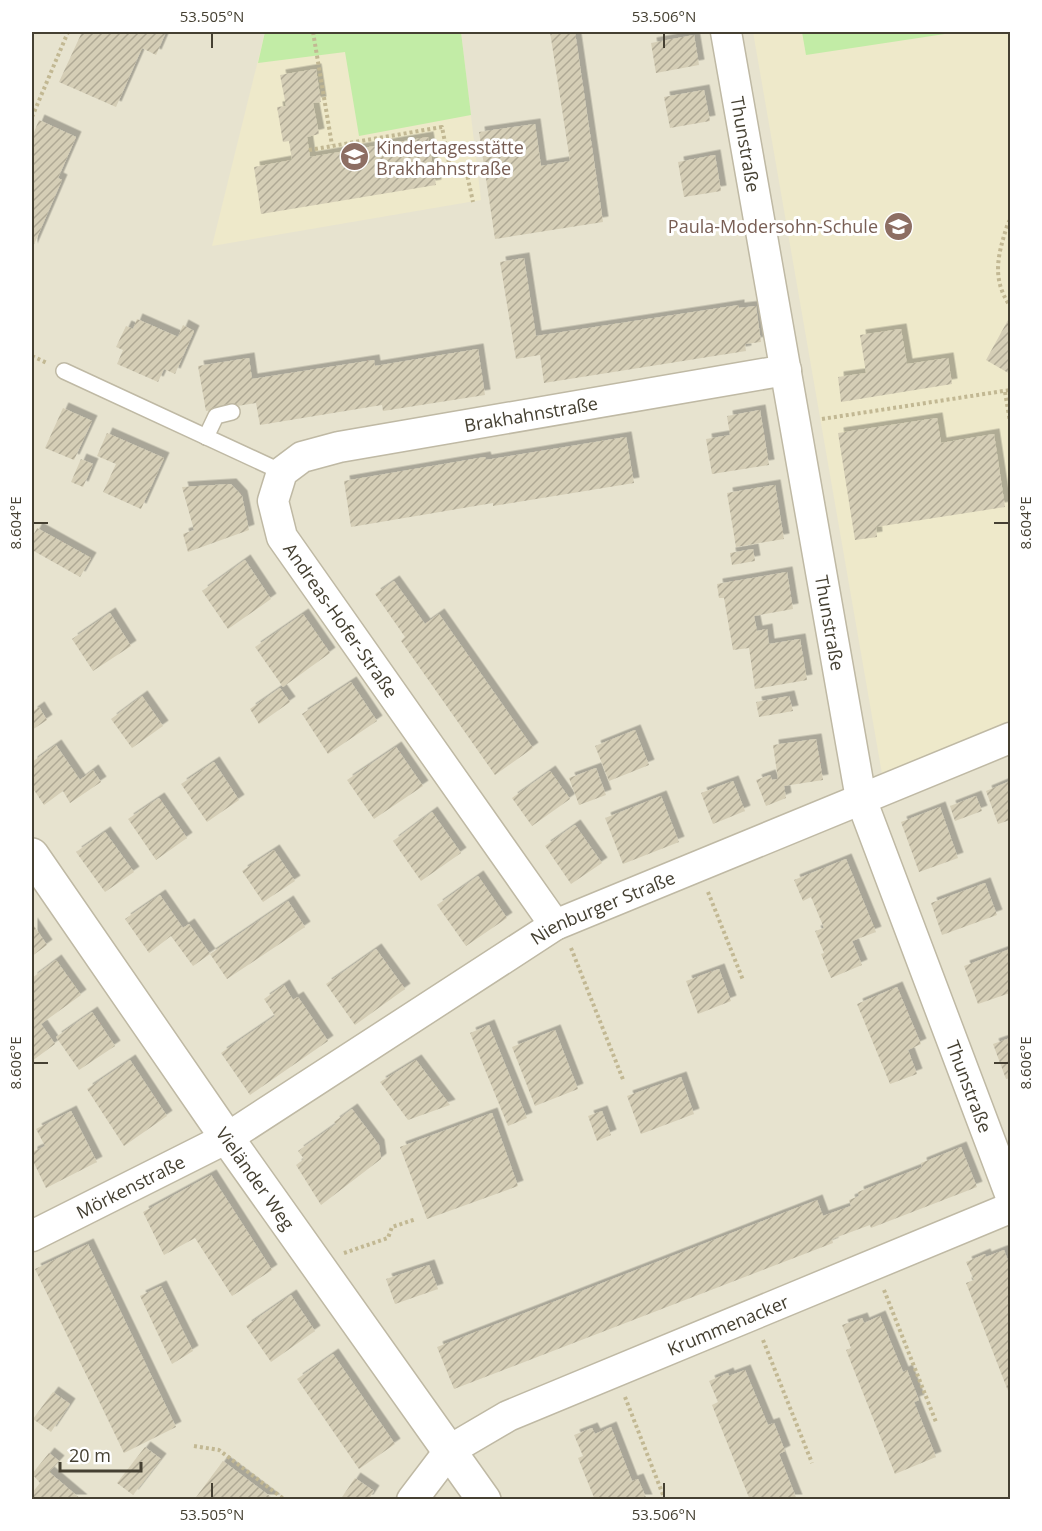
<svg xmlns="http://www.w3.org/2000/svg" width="1042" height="1531" font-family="'Open Sans',sans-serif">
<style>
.residential{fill:#e7e3cf}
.education{fill:#eee9ca}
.park{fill:#c2eca6}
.building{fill:url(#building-hatch);filter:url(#shadow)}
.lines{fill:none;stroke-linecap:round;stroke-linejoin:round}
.service-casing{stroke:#bfb9a4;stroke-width:18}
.minor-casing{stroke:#bfb9a4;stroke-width:33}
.tertiary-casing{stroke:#bfb9a4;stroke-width:36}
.path{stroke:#c2b893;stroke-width:4;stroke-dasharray:3 3;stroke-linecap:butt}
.service{stroke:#fff;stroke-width:15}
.minor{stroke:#fff;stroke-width:30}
.tertiary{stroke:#fff;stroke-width:33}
.ticks{fill:none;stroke:#454032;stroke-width:2}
.labels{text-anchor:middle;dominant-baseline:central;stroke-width:6;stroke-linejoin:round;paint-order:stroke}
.street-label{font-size:18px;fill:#454032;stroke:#fff}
.education-label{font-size:18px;fill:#785e54;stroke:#fff;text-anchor:start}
.neatline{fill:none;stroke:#454032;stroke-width:2}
.ticks-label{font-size:15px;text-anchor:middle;fill:#454032}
</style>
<defs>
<pattern id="building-hatch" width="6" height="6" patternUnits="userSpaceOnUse" patternTransform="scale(1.5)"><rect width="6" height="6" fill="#d5ceb6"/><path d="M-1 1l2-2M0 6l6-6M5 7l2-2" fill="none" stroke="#afa995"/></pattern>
<filter id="shadow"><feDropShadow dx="5.5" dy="-5.5" stdDeviation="0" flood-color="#0004"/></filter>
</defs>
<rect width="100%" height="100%" fill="#f3f0e2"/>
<rect class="residential" x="32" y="32" width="978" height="1467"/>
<g class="education">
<path d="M265 32H461L481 200 212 246Z"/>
<path d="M753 32H1010V721L882 774Z"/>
</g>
<g class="park">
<path d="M265 32H461L471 115 359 136 345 52 258 63Z"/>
<path d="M802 32H958L806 55Z"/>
</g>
<g class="building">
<path d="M82 32H166L156 55 142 48 116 107 59 82Z"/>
<path d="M550 32H575L603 222 495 239 479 132 535 124 541 166 570 161Z"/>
<path d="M694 35 699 65 656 73 651 43Z"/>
<path d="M316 69 321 102 313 103 319 134 307 137 310 157 428 137 436 185 261 214 254 167 292 160 289 141 283 142 277 107 286 106 280 75Z"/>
<path d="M704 90 710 121 670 128 664 97Z"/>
<path d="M39 120 76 137 58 178 62 180 32 249V137Z"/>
<path d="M715 155 721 191 684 197 678 162Z"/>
<path d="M524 258 536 336 739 305V308L756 306 761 342 745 344 746 351 544 383 540 355 516 359 500 262Z"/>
<path d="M137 319 178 337 183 325 194 331 175 374 164 369 158 382 117 364 123 350 116 347 126 326 133 329Z"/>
<path d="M1008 320 1010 322V374L986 360Z"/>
<path d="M901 329 907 364 948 358 952 384 841 402 838 377 866 373 860 335Z"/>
<path d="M478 349 485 395 383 411 382 405 260 425 256 403 206 411 198 366 249 358 252 379 374 360 375 366Z"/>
<path d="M63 408 92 421 74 460 45 448Z"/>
<path d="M760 410 769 465 712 474 706 439 730 435 727 416Z"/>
<path d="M937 418 941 443 994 434 1005 507 876 527 877 537 855 540 838 433Z"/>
<path d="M107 433 164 458 141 509 103 492 116 464 97 456Z"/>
<path d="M626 437 634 483 493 506V503L351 527 344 481 485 457 486 460Z"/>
<path d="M81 459 93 464 83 487 71 482Z"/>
<path d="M231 484 242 496 249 530 188 552 183 534 194 530 182 487Z"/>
<path d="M775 485 784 539 736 547 727 493Z"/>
<path d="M37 528 91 558 80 577 32 550V538Z"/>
<path d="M753 549 755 561 732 565 730 553Z"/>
<path d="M245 560 271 599 228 629 202 591Z"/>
<path d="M787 572 793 609 754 616 757 631 767 629 769 644 800 639 807 680 755 689 749 648 733 650 724 598H719L717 584Z"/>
<path d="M394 581 425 624 439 614 533 748 495 775 401 641 405 637 375 594Z"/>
<path d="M110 613 131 646 93 671 72 639Z"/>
<path d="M303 614 330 653 283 687 255 647Z"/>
<path d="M351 682 377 721 328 754 302 714Z"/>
<path d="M280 688 290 702 259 724 250 709Z"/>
<path d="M142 696 163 726 132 748 111 719Z"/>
<path d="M789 696 793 711 759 717 756 702Z"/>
<path d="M39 707 47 720 32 730V712Z"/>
<path d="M635 730 649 765 609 781 595 746Z"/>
<path d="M816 739 823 780 784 786 786 798 766 806 756 780 770 775 772 780 778 779 773 745Z"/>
<path d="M56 745 80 780 93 770 101 782 70 803 63 791 44 805 32 787V762Z"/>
<path d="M396 747 423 786 374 819 347 780Z"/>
<path d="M214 762 239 800 207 822 181 784Z"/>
<path d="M596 768 606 795 579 805 569 778Z"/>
<path d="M550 771 570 799 532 826 512 798Z"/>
<path d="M733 781 745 811 713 824 701 793Z"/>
<path d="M1010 781V820L998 824 986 791Z"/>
<path d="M661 796 679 842 623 864 605 818Z"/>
<path d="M976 796 982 811 955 821 950 806Z"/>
<path d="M159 798 187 838 156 860 128 819Z"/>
<path d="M940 807 958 858 919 872 901 822Z"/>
<path d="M432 812 461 853 421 881 393 841Z"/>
<path d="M575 825 602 863 571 884 545 846Z"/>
<path d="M105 832 134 872 105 892 76 852Z"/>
<path d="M274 850 295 881 263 902 242 871Z"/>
<path d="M846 859 876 932 852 941 862 965 831 978 821 954 824 953 815 931 824 928 811 897 803 901 794 880Z"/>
<path d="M478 876 507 918 466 946 437 905Z"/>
<path d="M985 883 997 915 942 935 931 903Z"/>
<path d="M160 895 183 928 189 924 210 954 193 966 171 936 149 953 125 919Z"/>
<path d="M288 901 305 927 227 979 210 954Z"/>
<path d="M32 923 47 945 32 956Z"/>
<path d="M376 949 405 989 355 1025 326 984Z"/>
<path d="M1010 949V993L978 1004 964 966Z"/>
<path d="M56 960 81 995 41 1024 55 1044 32 1061V1024L34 1023 32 1020V978Z"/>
<path d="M719 969 731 1001 698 1014 686 981Z"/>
<path d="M284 985 293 1000 298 997 328 1041 250 1095 221 1053 275 1016 264 999Z"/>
<path d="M897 987 921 1044 908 1050 917 1074 890 1084 857 1004Z"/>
<path d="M92 1012 115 1046 79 1070 56 1037Z"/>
<path d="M489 1025 527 1118 508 1126 470 1033Z"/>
<path d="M555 1030 578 1089 535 1106 512 1047Z"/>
<path d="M1010 1038V1078L1006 1079 993 1044Z"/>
<path d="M130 1060 167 1116 124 1146 87 1089Z"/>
<path d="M416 1060 450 1105 408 1120 380 1082Z"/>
<path d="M681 1077 694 1114 641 1134 627 1096Z"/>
<path d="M352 1109 379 1145 381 1159 321 1205 296 1165 304 1159 298 1151 336 1124 334 1122Z"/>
<path d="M71 1111 97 1162 46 1188 32 1159V1152L45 1146 36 1129Z"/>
<path d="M602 1111 611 1135 597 1141 588 1116Z"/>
<path d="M492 1113 518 1186 427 1219 400 1147Z"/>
<path d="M961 1147 977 1187 871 1228 870 1225 832 1239 833 1243 454 1389 437 1347 817 1200 823 1216 851 1206 849 1200 859 1196 858 1192 922 1167 921 1163Z"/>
<path d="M211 1175 272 1270 232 1296 195 1238 164 1255 143 1212Z"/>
<path d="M88 1244 176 1427 124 1453 35 1269Z"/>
<path d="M1004 1250 1010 1266V1396L966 1283 974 1280 966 1262 985 1254 986 1257Z"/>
<path d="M429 1265 438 1289 395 1304 386 1279Z"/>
<path d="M161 1286 193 1351 172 1364 140 1296Z"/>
<path d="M291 1295 315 1331 271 1362 246 1326Z"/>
<path d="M880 1316 903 1372 907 1370 919 1400 914 1402 936 1457 895 1474 846 1350 851 1348 842 1325 862 1318 864 1323Z"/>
<path d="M333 1354 395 1444 359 1469 297 1379Z"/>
<path d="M745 1370 768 1425 774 1423 785 1451 779 1454 797 1500H750L712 1405 718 1402 709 1381 728 1373 729 1376Z"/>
<path d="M53 1392 70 1404 51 1432 33 1419Z"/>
<path d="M611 1427 632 1481 638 1479 647 1500H595L578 1458 583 1456 574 1435 592 1428 595 1434Z"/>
<path d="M145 1447 161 1459 133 1495 117 1483Z"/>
<path d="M49 1453 59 1461 49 1472 82 1500H32V1493L40 1483 32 1474Z"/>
<path d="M223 1461 275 1500H194Z"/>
<path d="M355 1478 374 1491 368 1500H340Z"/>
</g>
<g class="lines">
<defs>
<g id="service">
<path d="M64 371 282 472"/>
<path d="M206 437 216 416 232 412"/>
</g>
<g id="minor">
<path id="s1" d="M726 32 861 799 1010 1194"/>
<path id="s2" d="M555 925 282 537 273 501 282 472 302 457 339 447 786 370"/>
<path id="s3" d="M32 1236 227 1138 555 925 1010 738"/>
<path id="s4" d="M412 1500 450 1450 508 1416 1010 1208"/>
</g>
<g id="tertiary">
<path id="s5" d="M32 855 227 1138 484 1500"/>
</g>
</defs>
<use href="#service" class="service-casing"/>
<use href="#minor" class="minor-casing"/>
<use href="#tertiary" class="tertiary-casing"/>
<g class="path">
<path d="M313 32 332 145"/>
<path d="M32 117 68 32"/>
<path d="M309 150 442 127 450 168 465 165 473 202"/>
<path d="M1010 220 1008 223C998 254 991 278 1010 306"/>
<path d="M32 356 47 363"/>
<path d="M1005 392 1010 422"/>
<path d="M822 419 1010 390"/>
<path d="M708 892 743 980"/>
<path d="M571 948 624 1082"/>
<path d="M344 1253 388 1238 392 1227 416 1219"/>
<path d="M884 1290 936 1422"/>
<path d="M763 1340 812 1463"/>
<path d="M625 1397 665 1500"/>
<path d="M194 1446 219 1450 285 1500"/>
</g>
<use href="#service" class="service"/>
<use href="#minor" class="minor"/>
<use href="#tertiary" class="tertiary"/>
</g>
<path class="ticks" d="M212 33V48M664 33V48M33 523H48M994 523H1009M33 1063H48M994 1063H1009M212 1483V1498M664 1483V1498"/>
<defs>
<symbol id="school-disc" viewBox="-11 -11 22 22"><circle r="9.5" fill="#8d6e63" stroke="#fff"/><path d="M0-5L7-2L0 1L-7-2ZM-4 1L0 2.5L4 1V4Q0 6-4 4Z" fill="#fff"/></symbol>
</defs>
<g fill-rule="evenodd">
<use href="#school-disc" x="338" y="140" width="33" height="33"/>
<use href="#school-disc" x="882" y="210" width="33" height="33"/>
</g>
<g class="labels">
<g class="street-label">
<text stroke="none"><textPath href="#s1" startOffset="114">Thunstraße</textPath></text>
<text stroke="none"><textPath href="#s2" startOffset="800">Brakhahnstraße</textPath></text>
<text transform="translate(341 620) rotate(55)">Andreas-Hofer-Straße</text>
<text stroke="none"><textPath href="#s1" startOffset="600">Thunstraße</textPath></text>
<text stroke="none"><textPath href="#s3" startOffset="660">Nienburger Straße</textPath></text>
<text stroke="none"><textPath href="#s1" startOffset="1086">Thunstraße</textPath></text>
<text stroke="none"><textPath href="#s5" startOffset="393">Vieländer Weg</textPath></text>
<text stroke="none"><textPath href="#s3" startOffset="110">Mörkenstraße</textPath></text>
<text stroke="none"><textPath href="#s4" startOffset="368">Krummenacker</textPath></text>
</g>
<g class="education-label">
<text x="376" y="147">Kindertagesstätte<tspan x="376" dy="21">Brakhahnstraße</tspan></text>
<text x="878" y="226" text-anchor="end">Paula-Modersohn-Schule</text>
</g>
</g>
<rect width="1042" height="1531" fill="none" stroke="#ffffff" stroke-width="66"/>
<path d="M60 1462v9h81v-9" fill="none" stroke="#454032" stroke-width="3"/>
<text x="69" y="1462" font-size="18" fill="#454032" stroke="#ffffff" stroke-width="4.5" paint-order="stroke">20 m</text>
<rect x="33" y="33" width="976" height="1465" class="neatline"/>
<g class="ticks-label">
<text x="212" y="22">53.505°N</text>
<text x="664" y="22">53.506°N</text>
<text transform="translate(1026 523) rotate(-90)" y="5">8.604°E</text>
<text transform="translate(16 523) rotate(-90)" y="5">8.604°E</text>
<text transform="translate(16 1063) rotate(-90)" y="5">8.606°E</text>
<text transform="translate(1026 1063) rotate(-90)" y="5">8.606°E</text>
<text x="212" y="1520">53.505°N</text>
<text x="664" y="1520">53.506°N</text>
</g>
</svg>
